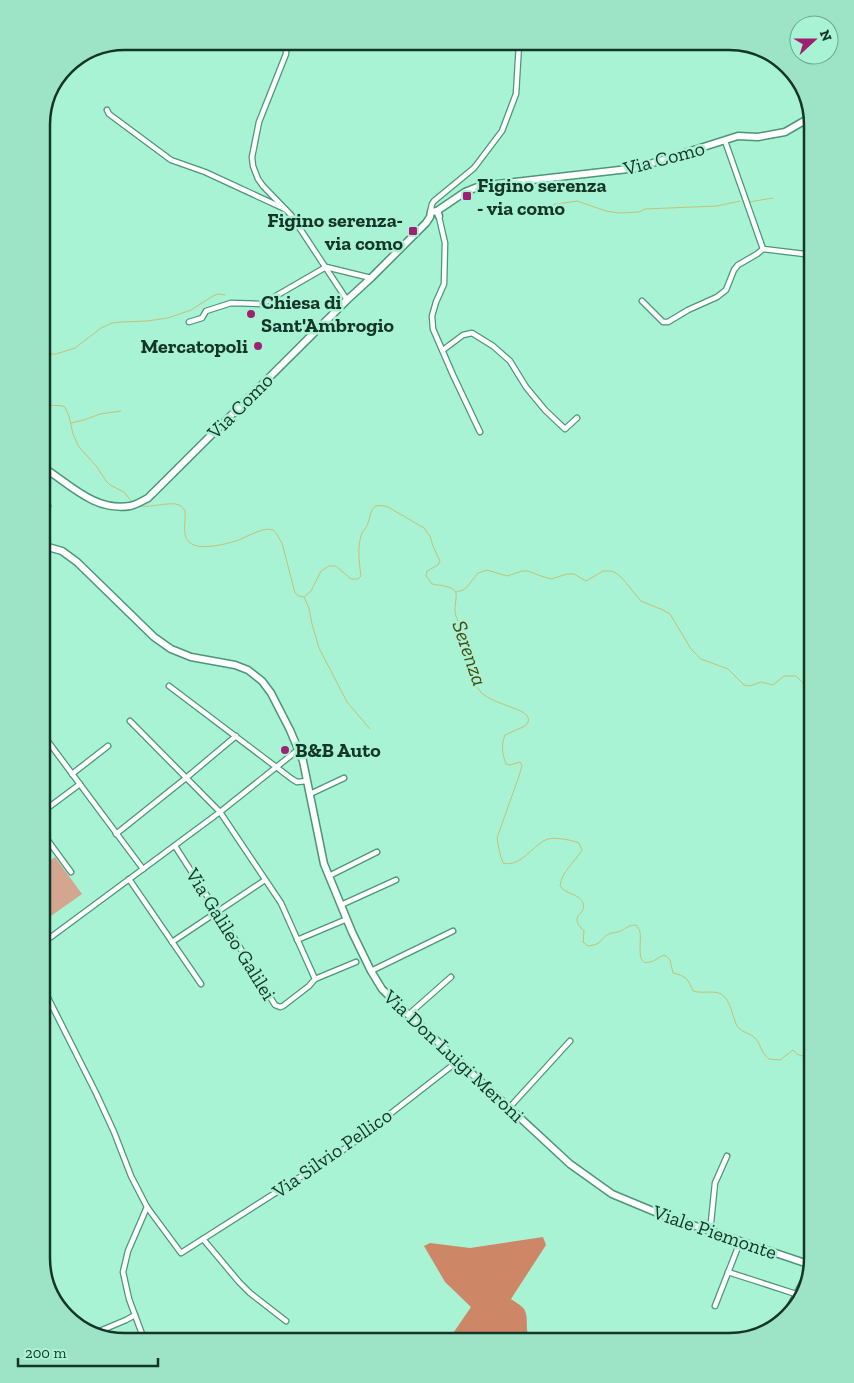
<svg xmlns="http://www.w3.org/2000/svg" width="854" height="1383" font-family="'Zilla Slab',serif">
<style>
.green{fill:#d4a58f}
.forest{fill:#cd8766}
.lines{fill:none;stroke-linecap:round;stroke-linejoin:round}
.stream{stroke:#c5c176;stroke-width:1}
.street-casing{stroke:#4c9679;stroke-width:7}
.secondary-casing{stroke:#4c9679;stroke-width:9}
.street{stroke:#fff;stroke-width:4.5}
.secondary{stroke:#fff;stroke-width:6}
.poi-dot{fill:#9f1f73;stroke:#a8f3d3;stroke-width:2}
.labels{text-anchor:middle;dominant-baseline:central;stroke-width:5;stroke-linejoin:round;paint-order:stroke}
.street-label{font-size:20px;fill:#163529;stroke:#a8f3d3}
.poi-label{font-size:20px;font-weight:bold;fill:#163529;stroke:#a8f3d3;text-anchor:start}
.water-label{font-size:21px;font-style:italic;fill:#4c480e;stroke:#a8f3d3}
.rim{fill:none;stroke:#163529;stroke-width:2.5}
</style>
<rect width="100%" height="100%" fill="#a8f3d3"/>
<path class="green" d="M55 857 82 894 41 923V867Z"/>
<path class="forest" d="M543 1237 546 1245 511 1299C515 1302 521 1305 524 1309 530 1319 523 1330 532 1342H447L471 1307 445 1282 424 1246 430 1243 470 1248Z"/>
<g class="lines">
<g class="stream">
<path d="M749 202 773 198"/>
<path d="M537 207 577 201 606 211 619 213 639 212 645 209 717 206 740 201"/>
<path d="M41 325 45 330 46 335 45 347 46 351 50 354H56L75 348 101 328 112 323 121 322 147 321 168 318 191 310 213 296 218 294 225 295"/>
<path d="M41 401C51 409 56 403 65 407L69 416 73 434 79 447 97 467 106 481 110 485 124 492 133 503"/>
<path d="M71 423 84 420 100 414 121 411"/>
<path d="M140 506C151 508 171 501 179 505 182 506 183 508 185 511 186 520 182 534 188 541 197 552 225 544 236 541 245 538 264 526 273 530 277 533 279 539 282 543L295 593 299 596 304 597 311 591 321 571 329 566H336L351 579H358L361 576C359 562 357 546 362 533 364 530 367 527 368 523 372 510 371 502 388 507L424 528 430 536 433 546 440 561 438 565 427 571 426 576 432 584C440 586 452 585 456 593 457 601 453 609 456 616 461 630 472 643 475 658 477 668 472 683 480 691 491 704 521 707 527 716 530 720 528 723 525 726L505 735C501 745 502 753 506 764L510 765 520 762 522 766 519 776 497 838C498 846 500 855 503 863 521 868 533 844 548 839 555 837 572 840 579 843L582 850C574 863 562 871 560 886 565 894 580 894 583 903 587 916 567 914 584 931L583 942 588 946C604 944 599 939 609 934 612 932 617 933 621 931 626 928 629 925 636 925 638 928 639 928 640 932 642 940 635 967 650 962 656 961 659 956 665 955L670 960 673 973C686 976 688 979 693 991 702 994 714 990 721 994 731 1000 732 1016 737 1026 742 1033 751 1033 756 1039 762 1047 760 1051 769 1059L780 1060 793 1050 797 1054 802 1056 808 1053 811 1047 813 1046"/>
<path d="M456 592 463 590 467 587 478 573 487 570 507 576 522 571H528L541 576 551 579 567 574H574L586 581 603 571H611L616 573 622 578 641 601 663 610 670 614 691 649 701 659 728 669 744 685 750 686 761 682 773 685 784 676H796L806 686 813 697"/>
<path d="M304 597 309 608 312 624 319 648 347 702 370 729"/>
</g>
<defs>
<g id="street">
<path d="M286 46V54L259 122 252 157 253 166 258 179 263 186 291 215 347 300"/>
<path d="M107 110 109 114 171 160 205 172 285 209"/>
<path d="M725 141 763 249"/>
<path d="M430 213 432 204 434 201 474 168 502 131 516 94 519 44"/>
<path d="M439 217 445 243 444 284 436 302 432 316 433 329 453 375 480 432"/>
<path d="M763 249 813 255"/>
<path d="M642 301 663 322H668L688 310 717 297 726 290 734 270 738 265 757 254 763 249"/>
<path d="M189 322 202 318 206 311 231 303 262 304 326 267 371 278"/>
<path d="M443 350 463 335 472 333 493 346 510 361 526 387 545 410 565 429 577 418"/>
<path d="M169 686 292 779 297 782 307 781"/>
<path d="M130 721 220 812 281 903 315 979"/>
<path d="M41 732 143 869"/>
<path d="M72 774 108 746"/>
<path d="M310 794 344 778"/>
<path d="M41 813 80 784"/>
<path d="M41 831 71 872"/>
<path d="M116 834 186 778 236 736"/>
<path d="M175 846 234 938 275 1005 280 1007 283 1006 309 986 315 979 356 962"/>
<path d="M329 876 377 852"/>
<path d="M129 879 201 984"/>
<path d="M341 905 396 880"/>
<path d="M51 937 220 812 299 749"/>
<path d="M297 940 347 919"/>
<path d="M172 942 265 880"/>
<path d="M371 971 453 931"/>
<path d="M41 984 96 1093 114 1132 131 1176 147 1207 181 1253 349 1146 458 1061"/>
<path d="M408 1015 451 977"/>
<path d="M509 1108 570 1041"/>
<path d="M710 1232 715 1183 727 1156"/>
<path d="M203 1239 239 1282 250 1293 286 1321"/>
<path d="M728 1272 796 1294"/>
<path d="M715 1306 740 1242"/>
<path d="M785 1315 810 1268"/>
<path d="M95 1333 126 1320 135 1315"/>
<path d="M145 1342 129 1299 123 1272 128 1251 147 1207"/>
</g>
<g id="secondary">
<path d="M437 211 465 192 480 186 637 168 738 136 758 137 785 132 811 117"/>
<path d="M41 466C69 483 94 512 130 506 136 505 142 501 148 498L347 300 371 278 426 223 430 217 431 212 437 211 439 216"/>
<path d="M41 518 47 506 41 497"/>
<path d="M41 545 62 551 77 562 154 637 171 649 191 657 235 665 248 670 262 681 271 693 290 730 303 761 324 864 352 932 371 971 382 989 399 1006 570 1164 612 1194 660 1214 811 1265"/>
</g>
</defs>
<use href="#street" class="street-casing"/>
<use href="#secondary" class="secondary-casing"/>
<use href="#street" class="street"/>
<use href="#secondary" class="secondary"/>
</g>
<g class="poi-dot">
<rect x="462" y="191" width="10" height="10" rx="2.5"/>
<rect x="408" y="226" width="10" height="10" rx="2.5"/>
<circle cx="251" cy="314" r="5"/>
<circle cx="258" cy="346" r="5"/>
<circle cx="285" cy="750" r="5"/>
</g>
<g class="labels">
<g class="street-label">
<text transform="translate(664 158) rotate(-15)">Via Como</text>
<text transform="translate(240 406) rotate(-45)">Via Como</text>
<text transform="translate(231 934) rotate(58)">Via Galileo Galilei</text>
<text transform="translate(454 1056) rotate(43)">Via Don Luigi Meroni</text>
<text transform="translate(332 1153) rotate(-35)">Via Silvio Pellico</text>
<text transform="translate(715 1232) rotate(19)">Viale Piemonte</text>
</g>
<g class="poi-label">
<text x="477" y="185">Figino serenza<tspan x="477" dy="23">- via como</tspan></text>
<text x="403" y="220" text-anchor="end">Figino serenza-<tspan x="403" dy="23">via como</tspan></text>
<text x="261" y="302">Chiesa di<tspan x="261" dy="23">Sant'Ambrogio</tspan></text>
<text x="248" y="346" text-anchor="end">Mercatopoli</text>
<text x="295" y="750">B&amp;B Auto</text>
</g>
<g class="water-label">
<text transform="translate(470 653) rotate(71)">Serenza</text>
</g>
</g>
<path d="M0 0H854V1383H0ZM125 50H729A75 75 0 0 1 804 125V1258A75 75 0 0 1 729 1333H125A75 75 0 0 1 50 1258V125A75 75 0 0 1 125 50Z" fill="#9ce4c5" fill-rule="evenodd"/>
<path class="rim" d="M125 50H729A75 75 0 0 1 804 125V1258A75 75 0 0 1 729 1333H125A75 75 0 0 1 50 1258V125A75 75 0 0 1 125 50Z"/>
<g transform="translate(814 40) rotate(69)"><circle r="24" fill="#a8f3d3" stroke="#6ea78f"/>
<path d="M0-4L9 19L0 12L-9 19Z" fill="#9f1f73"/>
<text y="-8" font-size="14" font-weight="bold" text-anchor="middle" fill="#163529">N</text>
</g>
<path d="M18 1358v8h140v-8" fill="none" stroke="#163529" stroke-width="2.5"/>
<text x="25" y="1358" font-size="15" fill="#163529" stroke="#a8f3d3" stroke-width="4" paint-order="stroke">200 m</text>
</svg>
